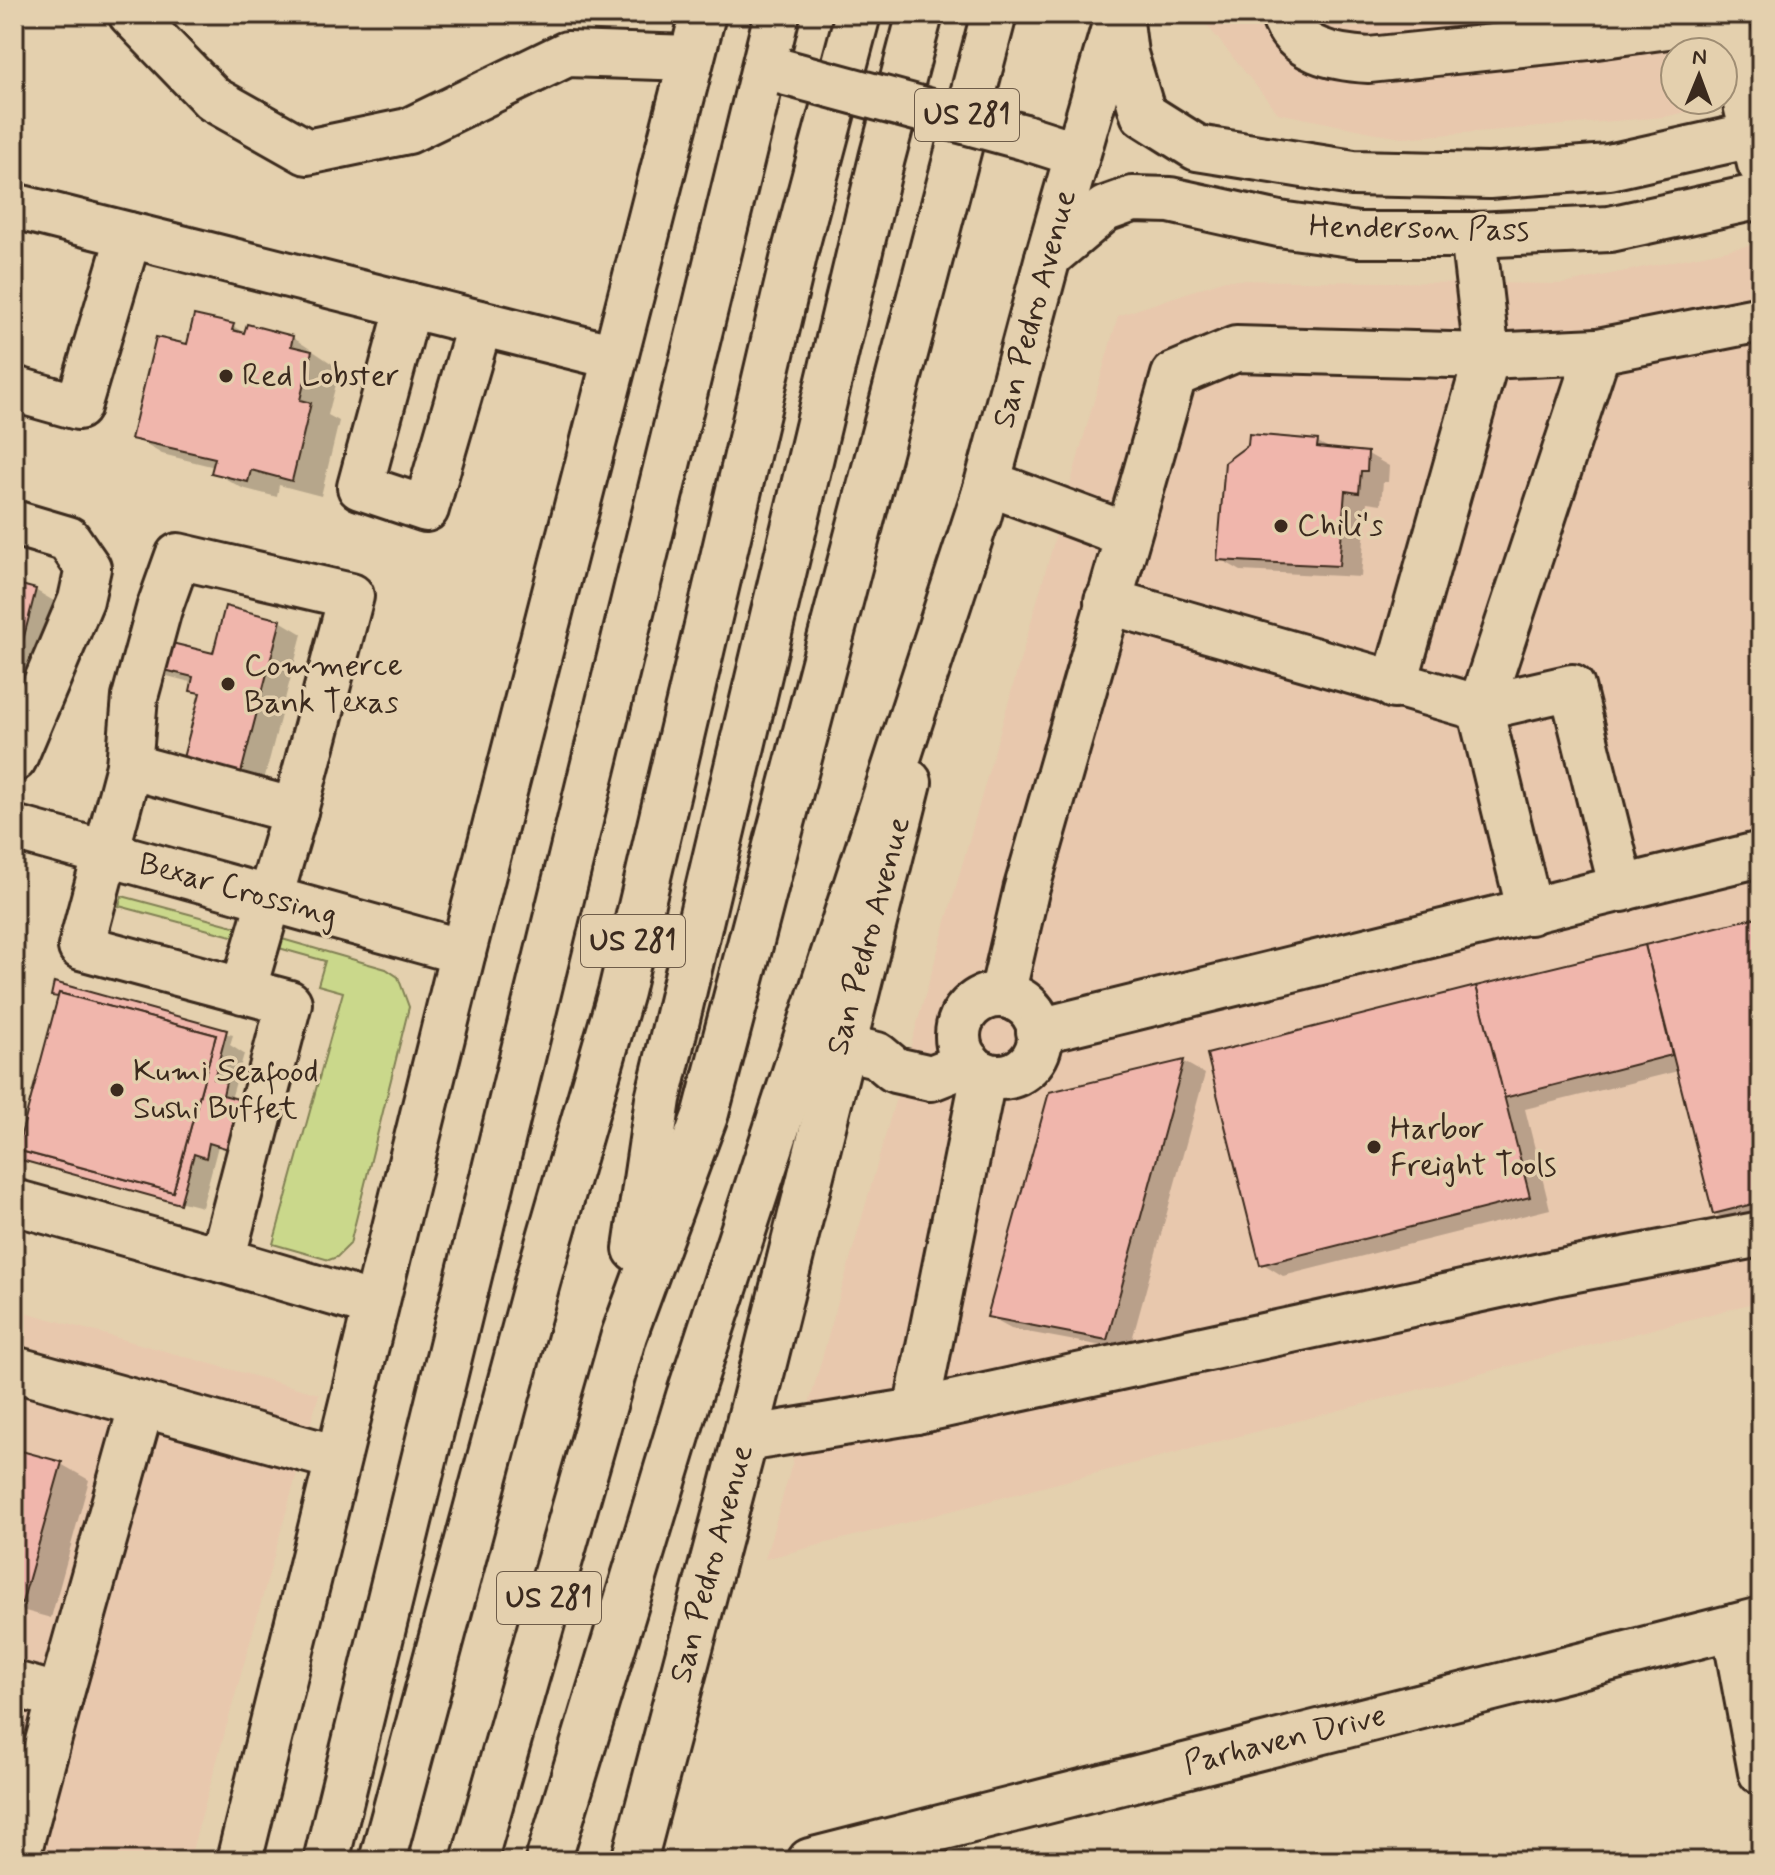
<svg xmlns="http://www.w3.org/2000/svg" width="1775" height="1875" font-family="Mynerve,sans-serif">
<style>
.built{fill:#e8c8ad;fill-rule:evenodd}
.green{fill:#cad88b;stroke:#828154;stroke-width:2}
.shadow{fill:#0003}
.building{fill:#f0b6ac;stroke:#3b2a1e;stroke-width:2}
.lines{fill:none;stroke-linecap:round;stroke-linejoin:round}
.minor-casing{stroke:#3b2a1e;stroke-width:50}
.major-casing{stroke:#3b2a1e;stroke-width:50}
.highway-casing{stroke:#3b2a1e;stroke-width:50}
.minor{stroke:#e4d0ae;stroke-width:44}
.major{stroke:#e4d0ae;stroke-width:44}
.highway{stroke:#e4d0ae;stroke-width:44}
.minor-bridge-casing{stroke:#3b2a1e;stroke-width:50;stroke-linecap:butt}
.minor-bridge{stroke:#e4d0ae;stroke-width:44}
.poi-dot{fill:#3b2a1e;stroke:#e4d0ae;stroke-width:3}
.labels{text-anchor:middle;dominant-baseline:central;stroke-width:7;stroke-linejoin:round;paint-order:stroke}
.shield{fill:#e4d0ae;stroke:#6e5c49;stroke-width:2}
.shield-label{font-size:30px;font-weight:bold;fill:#3b2a1e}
.street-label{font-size:32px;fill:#3b2a1e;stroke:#e4d0ae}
.poi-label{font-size:32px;fill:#3b2a1e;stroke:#e4d0ae;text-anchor:start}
</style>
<rect width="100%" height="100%" fill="#e4d0ae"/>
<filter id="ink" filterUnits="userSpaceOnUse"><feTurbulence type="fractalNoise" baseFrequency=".0125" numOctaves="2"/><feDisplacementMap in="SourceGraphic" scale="16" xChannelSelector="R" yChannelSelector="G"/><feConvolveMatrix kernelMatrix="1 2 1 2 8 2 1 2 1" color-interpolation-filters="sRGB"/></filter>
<g filter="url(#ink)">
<g class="built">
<path d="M1198 14H1761V95L1664 117 1401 138 1278 113ZM1675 52H1723V100H1675Z"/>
<path d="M1761 243V1301L765 1559 1118 316 1225 280 1563 284Z"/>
<path d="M14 1309 319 1394 189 1861H14Z"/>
</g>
<g class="green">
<path d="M122 896 241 928 239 938 119 906Z"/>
<path d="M282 939 386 969 398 977 409 1007 350 1244 337 1257 329 1260 273 1244 343 992 318 985 325 961 279 948Z"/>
</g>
<g class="shadow">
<path d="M233 326 246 334 292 337 340 369 328 415 339 421 321 496 279 485 277 497 242 488 214 472 215 467 162 454 134 438 188 346Z"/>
<path d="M1318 442 1334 451 1368 454 1389 466 1388 482H1383L1381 504 1367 502 1361 577 1241 571 1220 559Z"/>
<path d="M14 585 35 590 64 607 14 712Z"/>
<path d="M280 621 302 634 263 784 207 769 185 757 201 695 192 690 194 683 167 676 146 664 214 656Z"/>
<path d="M1761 917V1219L1736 1225 1714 1213 1678 1071 1525 1109 1550 1209 1283 1276 1262 1263 1209 1056Z"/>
<path d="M53 995 233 1035 230 1045 244 1054 231 1099 242 1153 218 1146 202 1207 14 1159V1145L20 1147 60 998Z"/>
<path d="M1184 1062 1205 1074 1129 1351 1011 1329 989 1317 1051 1094Z"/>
<path d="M14 1451 61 1464 89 1480 51 1618 14 1608Z"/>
</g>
<g class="building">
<path d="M194 315 234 324 232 330 244 333 247 324 293 336 291 346 312 351 300 400 311 403 292 481 251 470 248 482 211 473 215 458 131 439 156 337 187 344Z"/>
<path d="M1249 434 1318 440 1317 447 1368 452 1367 471H1361L1359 493 1345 491 1339 566 1217 560 1225 462 1248 445Z"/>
<path d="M14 583 36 589 14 676Z"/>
<path d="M225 606 281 620 241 773 183 758 200 693 190 691 193 677 144 665 151 638 213 653Z"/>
<path d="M1761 916V1202L1713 1214 1645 945Z"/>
<path d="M1645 945 1672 1055 1504 1098 1476 986Z"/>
<path d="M54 982 227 1030 214 1079 226 1082 223 1095 249 1102 235 1151 209 1143 206 1158 194 1154 180 1204 14 1158V1143L19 1144 17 1150 173 1192 216 1035 59 993 58 997 51 996Z"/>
<path d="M1476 986 1530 1197 1260 1265 1207 1054Z"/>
<path d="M59 993 216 1035 173 1192 17 1150Z"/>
<path d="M1184 1060 1107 1340 987 1317 1049 1092Z"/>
<path d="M14 1449 62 1462 22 1603 14 1600Z"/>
</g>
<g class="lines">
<defs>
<g id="minor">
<path d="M131 14 213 99 307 152 408 131 567 54 691 58"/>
<path d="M1120 14 1125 54 1143 114 1197 148 1353 173 1489 176 1609 167 1761 133"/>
<path d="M1283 14C1294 51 1335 58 1369 60L1589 37"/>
<path d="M1596 14 1589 37 1725 18"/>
<path d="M1725 14 1760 164"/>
<path d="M1024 137 1077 154"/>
<path d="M14 206 615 357"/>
<path d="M1048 257 1105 209 1133 199 1170 200 1279 224 1358 235H1473L1610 229 1761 196"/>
<path d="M409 305 360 487 426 509 480 323"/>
<path d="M14 389 78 407 129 235"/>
<path d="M988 483 1127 535"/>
<path d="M14 523 68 539 88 568 81 600 14 759"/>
<path d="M1107 601 1480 708 1598 351"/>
<path d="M1394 686 1487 356 1473 235"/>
<path d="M129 766 135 697 159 609 178 556 351 596 295 811"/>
<path d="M14 828 463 952"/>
<path d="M1530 912 1480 708 1572 687 1622 889"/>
<path d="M243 991 295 811 129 766 81 947 289 1003 222 1260 375 1305"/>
<path d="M1002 995 1026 891 1174 375 1236 349 1487 356 1598 351 1761 319"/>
<circle cx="999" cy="1036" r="41"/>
<path d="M1039 1031 1761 854"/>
<path d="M840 1046 877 1055 895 1070 931 1078 969 1063"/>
<path d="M14 1202 222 1260"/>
<path d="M14 1369 337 1458"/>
<path d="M916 1411 1555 1273 1761 1234"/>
<path d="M745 1439 916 1411 984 1074"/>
<path d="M1734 1627 1761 1772"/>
<path d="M14 1684 60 1697 16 1861"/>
<path d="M60 1697 142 1404"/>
<path d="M810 1861 1761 1620"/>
</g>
<g id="major">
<path d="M978 518 1048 257 1118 14"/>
<path d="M239 1861 463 952 703 14"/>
<path d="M634 1861 745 1439 909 782"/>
</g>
<g id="highway">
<path d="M636 1249 658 1099 882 158 920 14"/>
<path d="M326 1861 777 14"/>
<path d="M382 1861 538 1279 621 992 796 247 858 14"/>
<path d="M474 1861 624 1335 706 1113 994 14"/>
<path d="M548 1861 689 1396 988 483"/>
</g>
</defs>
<use href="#minor" class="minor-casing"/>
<use href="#major" class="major-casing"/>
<use href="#highway" class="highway-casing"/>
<use href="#minor" class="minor"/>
<use href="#major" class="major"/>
<use href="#highway" class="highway"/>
<defs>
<path id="minor-bridge" d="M783 72 1024 137"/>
</defs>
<use href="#minor-bridge" class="minor-bridge-casing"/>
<use href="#minor-bridge" class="minor-bridge"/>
</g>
</g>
<g class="poi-dot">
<circle cx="226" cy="376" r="8"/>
<circle cx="1281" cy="526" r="8"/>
<circle cx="228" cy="684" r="8"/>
<circle cx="117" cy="1090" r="8"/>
<circle cx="1374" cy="1147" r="8"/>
</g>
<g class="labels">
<g class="shield">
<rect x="915" y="89" width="104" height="52" rx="6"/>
<rect x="581" y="915" width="104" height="52" rx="6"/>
<rect x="497" y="1572" width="104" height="52" rx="6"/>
</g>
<g class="shield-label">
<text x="967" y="115">US 281</text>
<text x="633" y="941">US 281</text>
<text x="549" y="1598">US 281</text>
</g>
<g class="street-label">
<text transform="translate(1419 229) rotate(1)">Henderson Pass</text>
<text transform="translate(1035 309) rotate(-75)">San Pedro Avenue</text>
<text transform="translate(238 890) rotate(15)">Bexar Crossing</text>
<text transform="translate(869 936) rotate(-75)">San Pedro Avenue</text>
<text transform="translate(712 1564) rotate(-75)">San Pedro Avenue</text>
<text transform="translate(1285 1740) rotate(-14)">Parhaven Drive</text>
</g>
<g class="poi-label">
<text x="242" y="376">Red Lobster</text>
<text x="1297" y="526">Chili's</text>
<text x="244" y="666">Commerce<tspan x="244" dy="37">Bank Texas</tspan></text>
<text x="133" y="1072">Kumi Seafood<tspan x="133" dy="37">Sushi Buffet</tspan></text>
<text x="1390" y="1129">Harbor<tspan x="1390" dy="37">Freight Tools</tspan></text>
</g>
</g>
<rect width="1775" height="1875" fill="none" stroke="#e4d0ae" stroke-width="48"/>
<rect x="24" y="24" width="1727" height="1827" fill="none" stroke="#3b2a1e" stroke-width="3" filter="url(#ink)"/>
<g transform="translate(1699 76) rotate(1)"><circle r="38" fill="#e4d0ae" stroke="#a08e74" stroke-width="2"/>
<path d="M0-6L14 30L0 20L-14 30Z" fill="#3b2a1e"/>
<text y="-12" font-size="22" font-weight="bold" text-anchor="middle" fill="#3b2a1e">N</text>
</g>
</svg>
